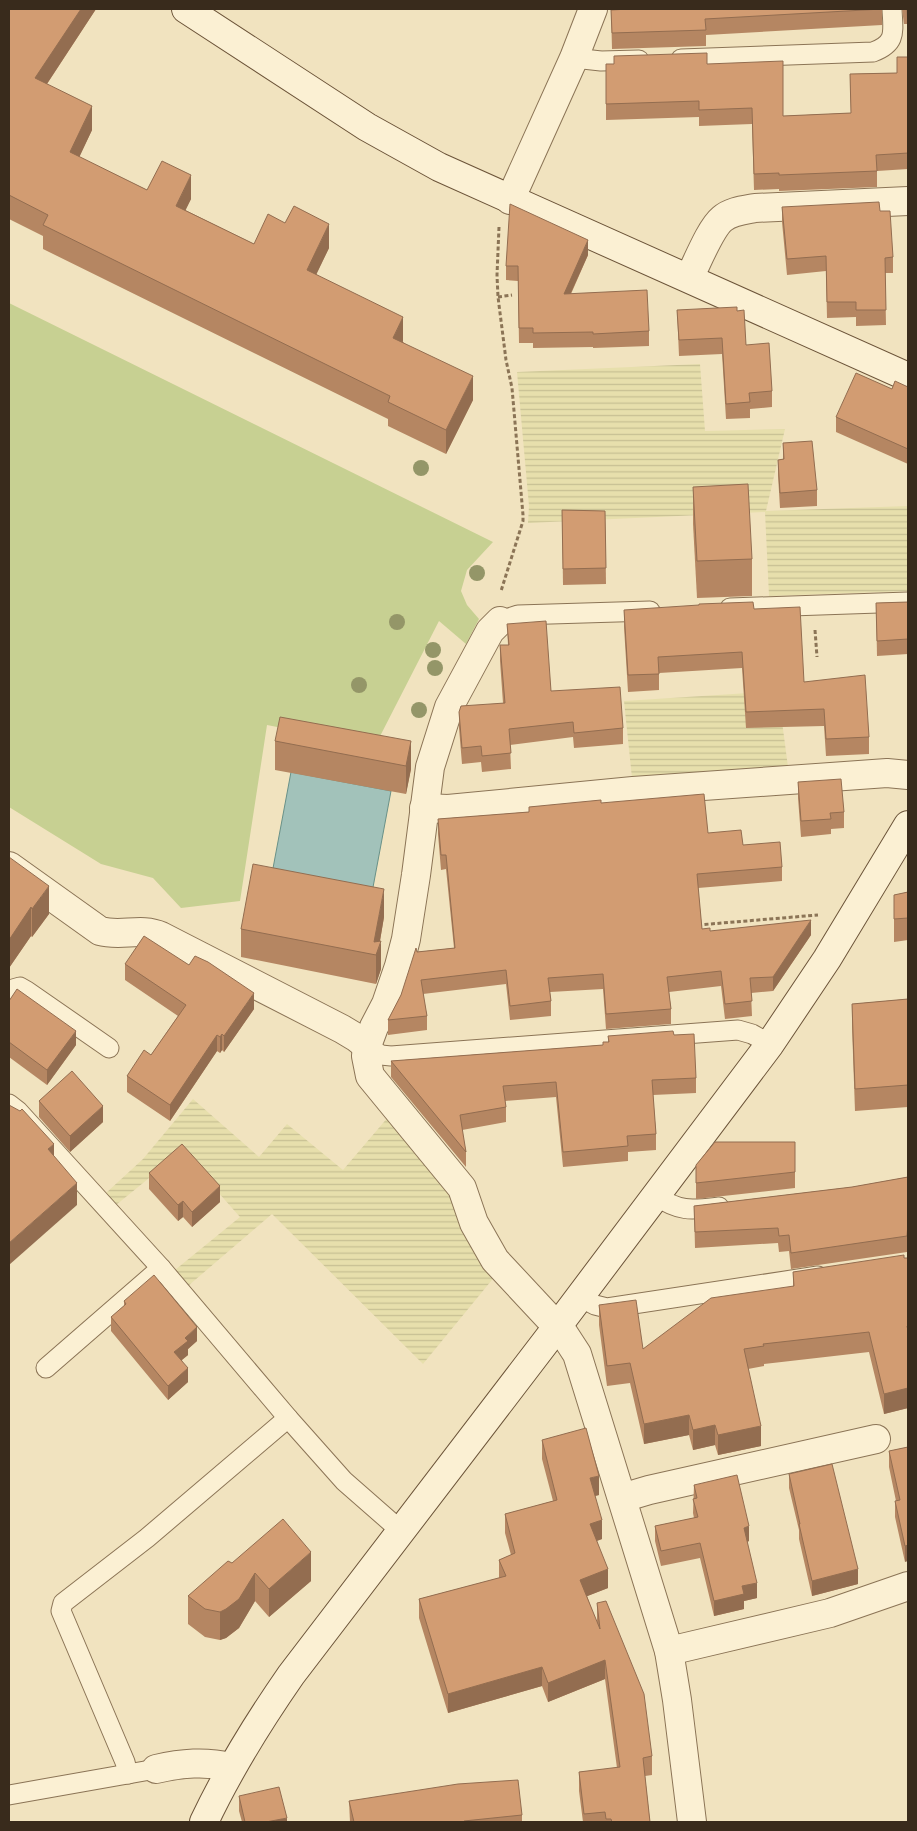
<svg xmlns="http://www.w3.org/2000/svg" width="917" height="1831" font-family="Merriweather,serif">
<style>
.farmland{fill:url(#farmland-rules)}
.park{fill:#c7d092}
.water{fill:#a2c2ba;stroke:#699188}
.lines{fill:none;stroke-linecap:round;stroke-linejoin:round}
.lane-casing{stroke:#8b7456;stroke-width:21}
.street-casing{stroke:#8b7456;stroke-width:30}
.secondary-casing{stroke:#6c5439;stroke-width:30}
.path{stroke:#8b7456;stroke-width:3;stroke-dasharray:4 2.5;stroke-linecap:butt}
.lane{stroke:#fbf0d3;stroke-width:19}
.street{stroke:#fbf0d3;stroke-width:28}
.secondary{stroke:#fbf0d3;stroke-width:28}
.tree{fill:#949668}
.wall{fill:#b58662}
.shaded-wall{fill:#936d50}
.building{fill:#d29c72;stroke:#936d50}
</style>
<defs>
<pattern id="farmland-rules" width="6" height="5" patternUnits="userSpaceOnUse" patternTransform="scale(1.25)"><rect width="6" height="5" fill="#e7dfac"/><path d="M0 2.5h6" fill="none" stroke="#c7c093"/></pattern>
</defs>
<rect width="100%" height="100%" fill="#f1e3bf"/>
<g class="farmland">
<path d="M700 364 705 431 785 429 766 511 908 506V591L769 596 765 512 528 523 529 506 517 372Z"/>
<path d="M778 691 788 767 632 778 624 701Z"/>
<path d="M193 1099 259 1157 287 1124 343 1170 389 1116 449 1188 496 1275 423 1364 272 1214 188 1286 175 1270 240 1217 178 1147 159 1170 116 1205 106 1193 143 1159Z"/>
</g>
<path class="park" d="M9 303 493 542 467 570 461 591 467 605 479 619 466 644 439 621 375 746 267 725 240 901 181 908 153 878 101 864 9 807Z"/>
<path class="water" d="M291 772 391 791 368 914 268 895Z"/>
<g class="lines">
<defs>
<g id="lane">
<path d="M574 58 601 61 639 60"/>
<path d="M681 59 873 52C897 43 893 32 892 9"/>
<path d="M730 608 908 602"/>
<path d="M500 621 518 615 650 611"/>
<path d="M9 993 13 989 20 987 27 991 109 1048"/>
<path d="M367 1046 381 1055 391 1056 738 1030 752 1034 770 1044"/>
<path d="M9 1104 18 1111 161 1268 288 1418 344 1481 401 1531"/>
<path d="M656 1196C680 1212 691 1210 719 1207"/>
<path d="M580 1297 595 1305 607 1308 818 1276"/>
<path d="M46 1368 161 1268"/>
<path d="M128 1774 125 1762 61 1611 63 1603 147 1538 288 1418"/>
<path d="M9 1795 156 1769"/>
</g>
<g id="street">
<path d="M510 200 574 58 593 9"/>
<path d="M689 278C697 263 710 229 722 219 731 211 744 210 755 208L908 201"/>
<path d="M500 621 490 631 449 707 430 767 416 875 406 939 399 966 386 1004 374 1027 367 1046 366 1056 370 1076 462 1188 474 1223 495 1260 564 1334 577 1354 669 1651 677 1700 692 1822"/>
<path d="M424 808 448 809 633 791 887 773 908 775"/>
<path d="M9 866 100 931C121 937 141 927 161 936L342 1029 357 1038 367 1046"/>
<path d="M622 1498 649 1490 876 1439"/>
<path d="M669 1651 830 1613 908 1586"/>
<path d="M156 1769C182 1763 205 1761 231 1767"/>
</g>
<g id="secondary">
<path d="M186 9 367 127 439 167 908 377"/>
<path d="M204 1822C229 1769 257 1724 291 1675L557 1327 770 1044 827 959 908 825"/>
</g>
</defs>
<use href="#lane" class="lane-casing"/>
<use href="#street" class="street-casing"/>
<use href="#secondary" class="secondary-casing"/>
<g class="path">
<path d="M499 227 497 275 498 297 506 360 512 388 523 515V521L501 591"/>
<path d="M498 297 512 295"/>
<path d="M815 630 817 657"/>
<path d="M698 925 818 915"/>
</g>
<use href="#lane" class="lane"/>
<use href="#street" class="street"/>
<use href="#secondary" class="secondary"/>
</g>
<g class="tree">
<circle cx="421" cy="468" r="8"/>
<circle cx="477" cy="573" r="8"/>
<circle cx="397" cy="622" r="8"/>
<circle cx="433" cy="650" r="8"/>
<circle cx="435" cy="668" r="8"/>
<circle cx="359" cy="685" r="8"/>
<circle cx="419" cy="710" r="8"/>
</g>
<g class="wall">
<path d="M9 9H96L47 84 92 130 79 157 147 190 191 199 185 210 254 244 329 248 316 274 403 341V342L473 400 446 454 388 426V419L43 249V236L9 219Z"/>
<path d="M882 9V25L706 35V46L612 49 611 10Z"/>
<path d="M902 9H908V45L907 24H904Z"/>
<path d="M614 56 707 64 783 116 851 113 850 74 897 73V57H908V169L877 171V187L779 191V189L754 190 752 124 699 126V117L606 120V64H614Z"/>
<path d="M782 207 880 211 893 257V273H885L886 325 856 326V317L827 318 826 271 787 275 782 222Z"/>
<path d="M588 255 571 294 649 331V346L593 348V347L533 348V343H519L518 281 506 280V266Z"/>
<path d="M677 310 737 311 746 345 772 391V407L750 409V418L726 419 722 354 679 356Z"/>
<path d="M908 387V464L836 432V417L892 389Z"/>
<path d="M783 443 817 490V506L780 508 778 475V460L783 459Z"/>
<path d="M693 487 752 559V596L697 598 693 524Z"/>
<path d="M562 510 605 511 606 584 563 585Z"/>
<path d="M908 602V654L877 656 876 603Z"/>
<path d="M754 609 804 682 869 737V754L826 756 824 726 746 728 742 668 659 673V690L628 692 624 627V610Z"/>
<path d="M507 624 551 691 623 728V744L574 748 573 737 510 745 511 769 482 772 481 762 462 764 459 728V712L503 703 500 661V645H508Z"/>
<path d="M275 741H411V769L406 794 275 770Z"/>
<path d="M798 782 844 812V828L831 829V834L801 837 798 798Z"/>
<path d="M601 803 708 833 743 845 782 867V881L698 888 702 929 710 931 811 935 773 991 751 993 752 1016 725 1019 721 986 669 992 671 1009V1024L606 1029 603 989 550 992 551 1001V1016L510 1020 506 984 423 994 427 1016V1030L388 1035V1020L401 995 417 952 454 948 446 869 441 870 438 834V819L529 812V807Z"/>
<path d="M9 857 49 914 32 937 31 936 9 968Z"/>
<path d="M908 892V940L894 942V895Z"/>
<path d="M384 917 380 941 381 969 376 984 241 957V929Z"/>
<path d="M125 964 254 1009 224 1052 222 1050 220 1053 217 1051 170 1121 127 1092V1076L151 1055 178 1016 125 980Z"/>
<path d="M908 999V1107L855 1111 852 1026V1004Z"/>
<path d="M9 1001 76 1045 47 1085 9 1057Z"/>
<path d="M674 1035 696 1078V1093L653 1095 656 1134V1150L628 1152V1161L563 1167 556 1097 505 1101 506 1107V1122L462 1130 466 1152V1167L391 1077V1061L603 1045 608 1042V1036Z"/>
<path d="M39 1101 103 1122 70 1152 39 1117Z"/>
<path d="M795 1142V1188L696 1199V1165Z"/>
<path d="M149 1173 220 1202 192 1227 183 1217 178 1221 149 1189Z"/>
<path d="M908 1177 907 1252 791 1269 789 1251 779 1252 778 1243 695 1248 694 1206 852 1187Z"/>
<path d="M908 1258V1408L884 1414 869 1352 764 1364V1366L748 1369 761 1446 718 1455 715 1445 693 1450 689 1435 644 1444 630 1383 607 1386 599 1325V1305L643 1349 793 1286V1272Z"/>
<path d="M124 1301 197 1341 188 1349V1355L182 1360 188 1382 168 1400 111 1331V1317L124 1306Z"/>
<path d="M542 1440 599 1495 595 1496 602 1539 597 1541 608 1588 587 1596 597 1624V1603L652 1756V1775L645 1776 650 1822H583L579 1791V1772L617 1768 605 1679 548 1702 542 1686 448 1713 419 1618V1599L499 1578V1560L511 1555 505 1533V1514L553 1501 542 1459Z"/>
<path d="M908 1447 905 1562 895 1517V1501H896L889 1467V1451Z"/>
<path d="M789 1474 858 1584 812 1596 799 1539V1530L789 1488Z"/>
<path d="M694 1485 749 1541 747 1542 757 1598 744 1601V1609L714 1616 700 1558 661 1566 655 1541V1526L694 1518 693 1513Z"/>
<path d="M232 1563 311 1581 269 1617 255 1601 239 1628 226 1638 220 1640 205 1637 188 1624V1596Z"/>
<path d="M239 1796 287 1822H242L239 1811Z"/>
<path d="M349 1801 522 1815V1822H350Z"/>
</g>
<g class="shaded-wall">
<path d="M81 9H96L35 102V78Z"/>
<path d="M92 106V130L70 177V152Z"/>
<path d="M191 175V199L176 230V206Z"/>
<path d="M329 224V248L307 294V270Z"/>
<path d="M588 240V255L564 308V294Z"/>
<path d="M403 317V341L393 362V338Z"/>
<path d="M473 376V400L446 454V430Z"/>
<path d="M411 741V769L406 794V766Z"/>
<path d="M49 886V914L32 937V909Z"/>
<path d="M384 889V917L378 952 381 941V969L376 984V955L374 942Z"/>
<path d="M31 907V936L9 968V940Z"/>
<path d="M811 920V935L773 991V977Z"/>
<path d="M254 993V1009L224 1052V1036Z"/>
<path d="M76 1031V1045L47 1085V1070Z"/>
<path d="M222 1034V1050L220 1053V1037Z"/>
<path d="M217 1035V1051L170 1121V1105Z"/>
<path d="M103 1106V1122L70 1152V1136Z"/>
<path d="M54 1144V1167L48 1149Z"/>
<path d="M77 1183V1205L9 1265V1243Z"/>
<path d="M220 1186V1202L192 1227V1212Z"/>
<path d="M183 1201V1217L178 1221V1205Z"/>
<path d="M908 1223V1238L907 1252V1236Z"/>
<path d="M197 1327V1341L188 1349V1355L174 1366V1352L185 1338Z"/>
<path d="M188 1368V1382L168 1400V1386Z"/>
<path d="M908 1388V1408L884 1414V1394Z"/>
<path d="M689 1415V1435L644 1444V1424Z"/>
<path d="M715 1425V1445L693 1450V1430Z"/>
<path d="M761 1426V1446L718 1455V1435Z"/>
<path d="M599 1476V1495L590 1497V1478Z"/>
<path d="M602 1520V1539L590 1543V1524Z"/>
<path d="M749 1526V1541L744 1543V1528Z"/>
<path d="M908 1545V1561L905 1562V1546Z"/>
<path d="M311 1552V1581L269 1617V1589Z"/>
<path d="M608 1569V1588L580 1599V1580Z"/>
<path d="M858 1569V1584L812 1596V1581Z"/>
<path d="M255 1573V1601L239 1628 226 1638 220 1640V1612Z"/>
<path d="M757 1583V1598L744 1601V1609L714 1616V1601L742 1586Z"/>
<path d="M605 1660V1679L548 1702V1683Z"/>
<path d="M542 1667V1686L448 1713V1694Z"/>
<path d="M287 1818V1822H266Z"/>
</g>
<g class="building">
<path d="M9 9H81L35 78 92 106 70 152 147 190 162 161 191 175 176 206 254 244 268 214 285 223 294 206 329 224 307 270 403 317 393 338 473 376 446 430 388 402 390 396 43 225 48 215 9 195Z"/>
<path d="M629 9H882L705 19 706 30 612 33 611 10Z"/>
<path d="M907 9H908V29Z"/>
<path d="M707 53V64L783 61V116L851 113 850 74 897 73V57H908V153L876 155 877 171 779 175V173L754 174 752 108 699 110V101L606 104V64H614V56Z"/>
<path d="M879 202 880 211H890L893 257 885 258 886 310H856V302H827L826 256 787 259 782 207Z"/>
<path d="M510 204 588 240 564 294 647 290 649 331 593 334V332L533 333V328H519L518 266H506Z"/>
<path d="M737 307V311L744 310 746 345 769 343 772 391 749 393 750 402 726 404 722 338 679 340 677 310Z"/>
<path d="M856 373 892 389 895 381 908 387V449L836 417Z"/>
<path d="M812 441 817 490 780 493 778 460 784 459 783 443Z"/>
<path d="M748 484 752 559 697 561 693 487Z"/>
<path d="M562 510 605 511 606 568 563 569Z"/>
<path d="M753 602 754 609 800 607 804 682 865 675 869 737 826 739 824 709 746 712 742 652 658 657 659 674 628 675 624 610 699 605V604Z"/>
<path d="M908 602V639L877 641 876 603Z"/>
<path d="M546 621 551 691 620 687 623 728 574 733 573 722 509 729 511 753 482 756 481 746 462 748 459 712 461 706 505 703 500 645H509L507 624Z"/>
<path d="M280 717 411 741 406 766 275 741Z"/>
<path d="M841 779 844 812 830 813 831 819 801 821 798 782Z"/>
<path d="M704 794 708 833 741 830 743 845 780 842 782 867 697 874 702 929 710 928V931L811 920 773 977 750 978 752 1001 725 1004 721 971 667 977 671 1009 606 1014 603 974 548 978 551 1001 510 1006 506 970 421 980 427 1016 388 1020 401 995 416 948 417 952 455 948 446 855H441L438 819 529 812V807L601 800V803Z"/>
<path d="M9 857 49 886 32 909 31 907 9 940Z"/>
<path d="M253 864 384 889 374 942 381 941 376 955 241 929Z"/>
<path d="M908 892V918L894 919V895Z"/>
<path d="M144 936 189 965 195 956 208 962 254 993 224 1036 222 1034 220 1037 217 1035 170 1105 127 1076 144 1050 151 1055 186 1005 125 964Z"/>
<path d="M17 989 76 1031 47 1070 9 1042V1001Z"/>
<path d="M908 999V1085L855 1089 852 1004Z"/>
<path d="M673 1031 674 1035 694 1034 696 1078 652 1080 656 1134 627 1136 628 1146 563 1152 556 1082 503 1086 506 1107 460 1115 466 1152 391 1061 603 1045V1042H609L608 1036Z"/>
<path d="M72 1071 103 1106 70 1136 39 1101Z"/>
<path d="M9 1105 20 1111 22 1109 54 1144 48 1149 77 1183 9 1243Z"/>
<path d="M715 1142H795V1172L696 1183V1165Z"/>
<path d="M182 1144 220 1186 192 1212 183 1201 178 1205 149 1173Z"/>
<path d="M908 1177V1223L907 1236 791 1253 789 1235 779 1236 778 1228 695 1232 694 1206 852 1187Z"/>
<path d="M904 1255V1258H908V1326H907L908 1331V1388L884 1394 869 1332 763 1344 764 1346 744 1349 761 1426 718 1435 715 1425 693 1430 689 1415 644 1424 630 1363 607 1366 599 1305 636 1300 643 1349 711 1298 794 1286 793 1272Z"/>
<path d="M154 1275 197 1327 185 1338 188 1341 174 1352 188 1368 168 1386 111 1317 126 1304 124 1301Z"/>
<path d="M586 1428 599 1476 590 1478 602 1520 590 1524 608 1569 580 1580 600 1629 597 1603 606 1601 644 1694 652 1756 643 1758 650 1822H612L611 1819H606L605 1812 584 1814 579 1772 620 1767 605 1660 548 1683 542 1667 448 1694 419 1599 506 1576 499 1560 515 1553 505 1514 557 1500 542 1440Z"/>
<path d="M908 1447V1545L905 1546 895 1501 900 1500 889 1451Z"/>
<path d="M832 1464 858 1569 812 1581 799 1524H800L789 1474Z"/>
<path d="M737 1475 749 1526 744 1528 757 1583 742 1586 744 1594 714 1601 700 1543 661 1551 655 1526 698 1517 693 1499 697 1498 694 1485Z"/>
<path d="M283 1519 311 1552 269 1589 255 1573 239 1599 226 1609 220 1612 205 1609 188 1596 228 1561 232 1563Z"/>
<path d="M518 1780 522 1815 464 1821V1822H354L349 1801 458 1784Z"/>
<path d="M279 1787 287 1818 266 1822H245L239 1796Z"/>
</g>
<rect width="917" height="1831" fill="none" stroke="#392b1c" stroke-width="20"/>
</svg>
